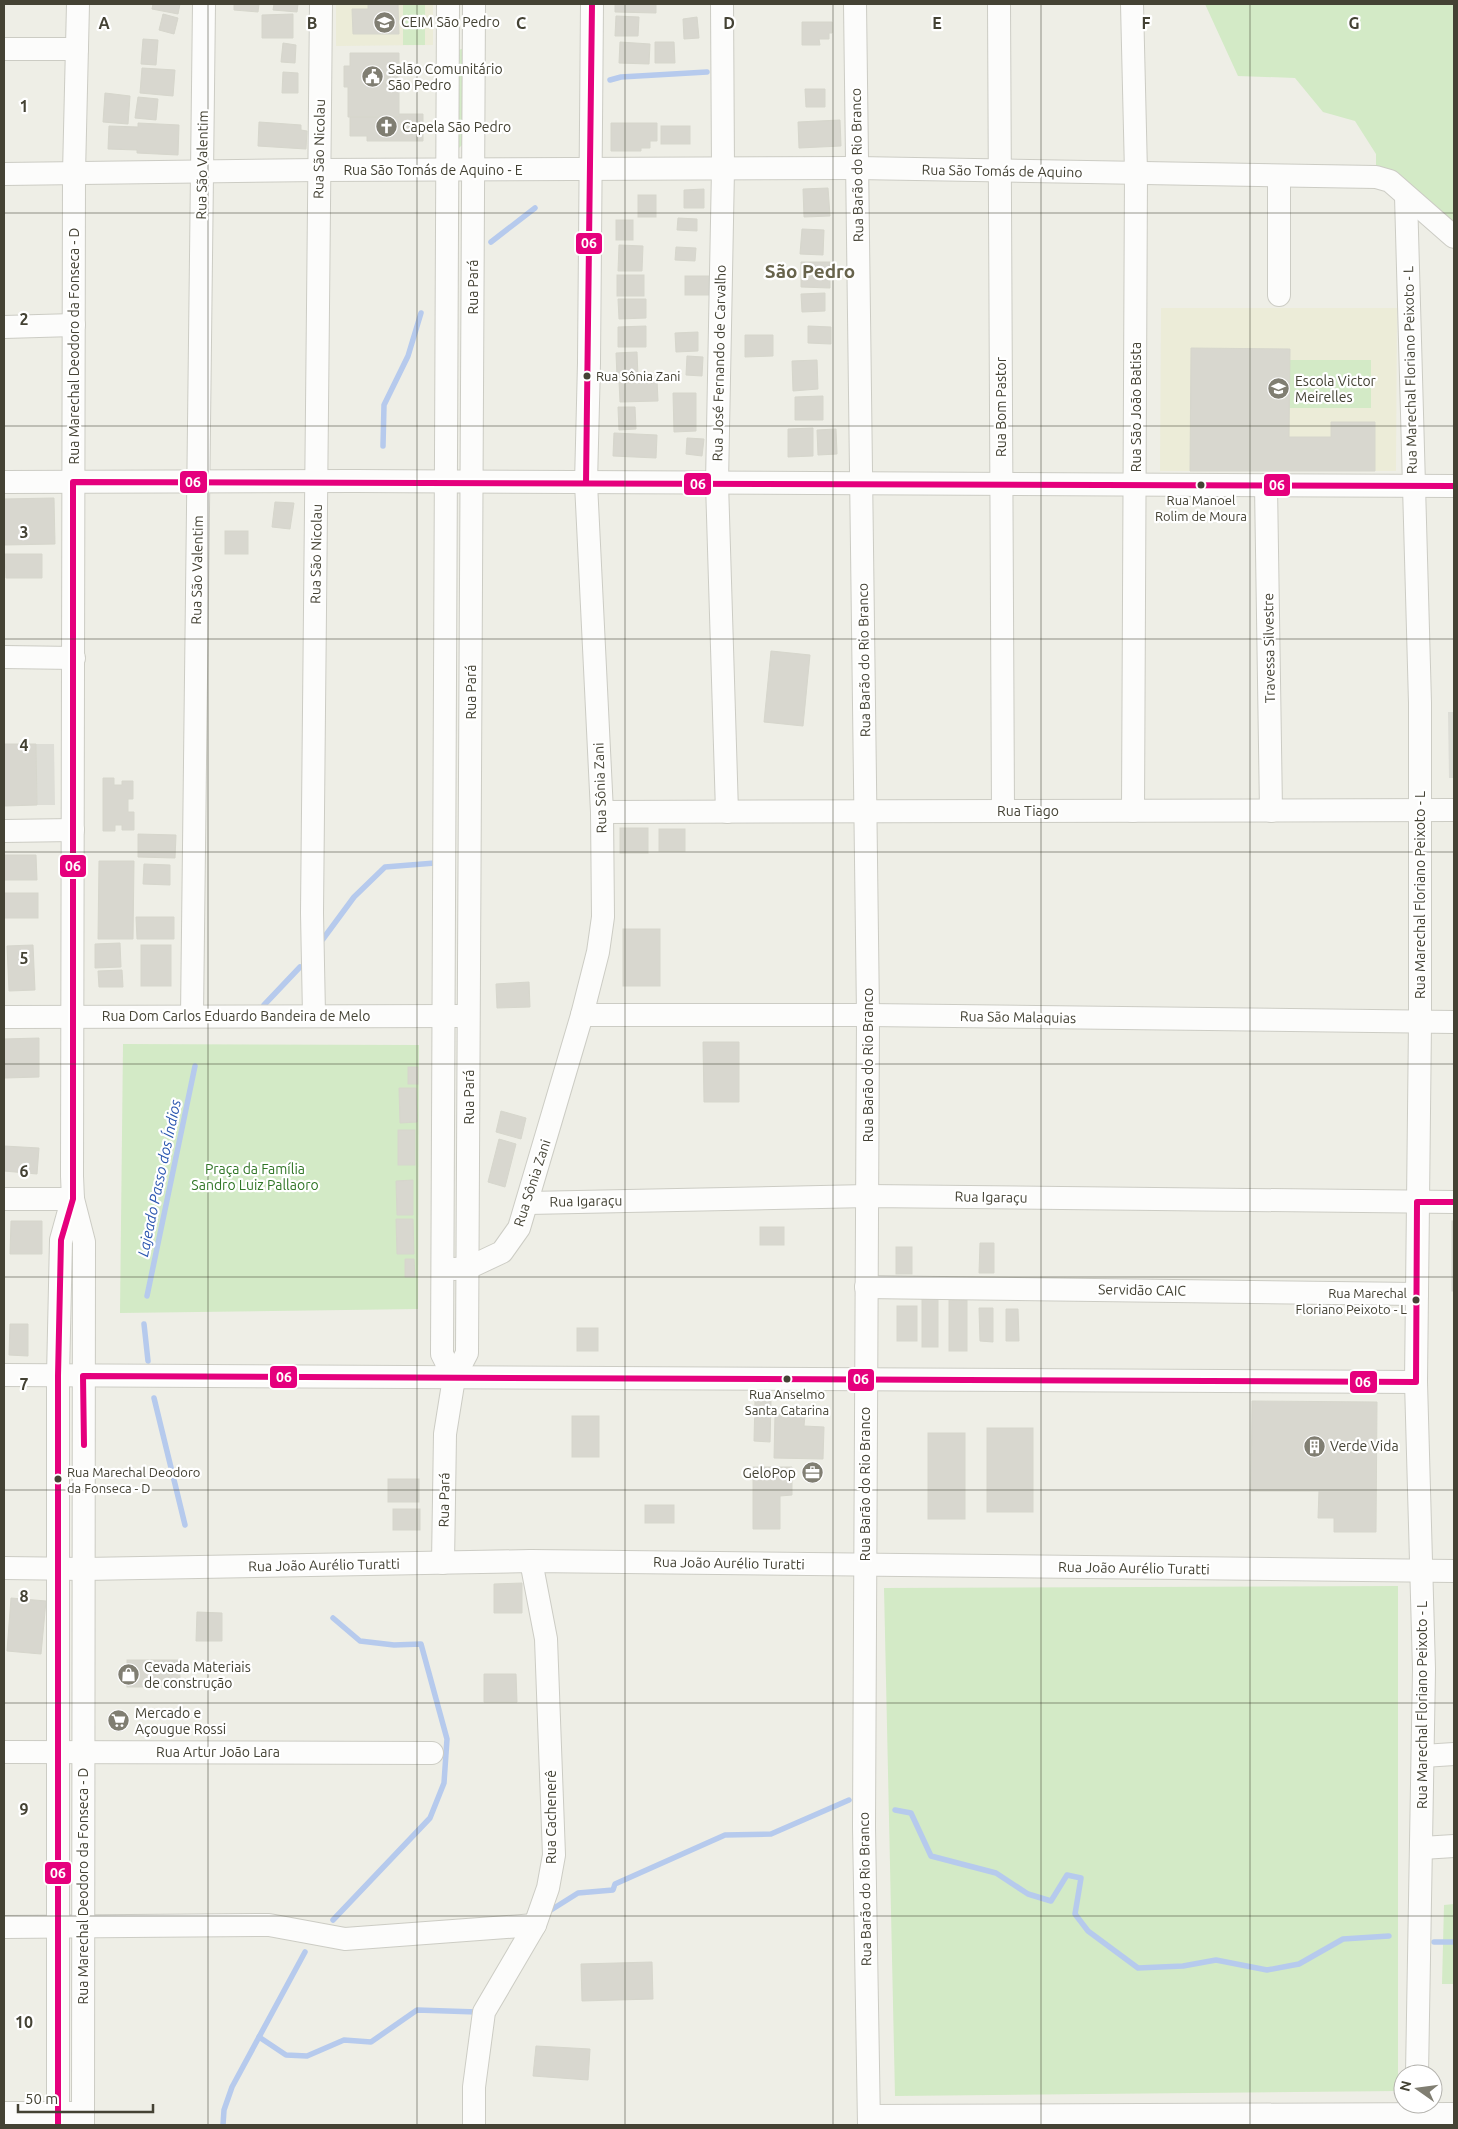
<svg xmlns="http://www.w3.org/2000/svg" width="1458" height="2129" font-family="Ubuntu,sans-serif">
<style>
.education{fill:#ececd8}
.green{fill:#d3eac6}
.parking{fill:#ddddd6}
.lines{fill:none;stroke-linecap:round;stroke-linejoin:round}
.stream{stroke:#b6caed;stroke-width:5.5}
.building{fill:#d8d7cf;stroke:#d6d6cc}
.minor-casing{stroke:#ccccc4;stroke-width:24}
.minor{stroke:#fcfcfb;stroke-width:22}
.bus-1-casing{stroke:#fff;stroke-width:10}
.bus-1{stroke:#e5007d;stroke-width:6}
.grid{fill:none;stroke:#444234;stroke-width:1;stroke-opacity:0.55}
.bus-dot{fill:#444234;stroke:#fff;stroke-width:2}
.labels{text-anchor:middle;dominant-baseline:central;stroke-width:4.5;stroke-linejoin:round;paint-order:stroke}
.bus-label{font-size:13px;fill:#444234;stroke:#fff;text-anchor:start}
.poi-label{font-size:14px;fill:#444234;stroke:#fff;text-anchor:start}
.street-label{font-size:14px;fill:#444234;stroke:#fff}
.park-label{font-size:14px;fill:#317627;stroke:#fff}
.water-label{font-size:15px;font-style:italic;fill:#2c57b0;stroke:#fff}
.district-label{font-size:19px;font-weight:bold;fill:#67634b;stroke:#fff}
.grid-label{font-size:16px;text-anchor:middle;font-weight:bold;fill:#444234;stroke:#fff;stroke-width:4.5;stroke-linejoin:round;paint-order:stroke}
.line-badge{stroke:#fff;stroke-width:2}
.badge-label{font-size:14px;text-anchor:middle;font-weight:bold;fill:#fff}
</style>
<rect width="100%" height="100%" fill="#eeeee6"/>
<g class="education">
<path d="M336 4H433V45L336 46Z"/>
<path d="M1161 308H1397L1396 471H1160Z"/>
<path d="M1452 1221H1454V1537Z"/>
</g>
<g class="green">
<rect x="403" y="4" width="22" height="41"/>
<path d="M1205 4H1454V228L1376 177V154L1355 121 1323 112 1295 78 1238 76Z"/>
<path d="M462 49 463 144 459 148 457 146 458 50Z"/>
<path d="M1290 360H1371V408H1289Z"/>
<path d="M123 1044 419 1045 418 1309 120 1313Z"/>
<path d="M1398 1586V2091L895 2096 884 1588Z"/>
<path d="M1454 1904V1984H1442L1444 1905Z"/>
</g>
<g class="parking">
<path d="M1448 712H1454V778H1449Z"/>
<path d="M36 744H54L55 805H37Z"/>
</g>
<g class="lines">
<g class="stream">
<path d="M610 80 621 77 707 72"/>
<path d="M491 242 535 208"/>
<path d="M383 446 384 405 408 356 421 313"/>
<path d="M323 939 354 897 385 867 435 863"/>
<path d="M264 1005 300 967"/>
<path d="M147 1296 195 1066"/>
<path d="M144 1324 148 1361"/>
<path d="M154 1398 185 1525"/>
<path d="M895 1810 911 1813 931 1856 996 1873 1028 1894 1051 1901 1067 1875 1081 1878 1075 1914 1088 1931 1138 1968 1183 1966 1216 1960 1267 1970 1299 1964 1343 1939 1389 1936"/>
<path d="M551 1910 578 1893 613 1890 615 1884 725 1835 771 1834 849 1800"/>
<path d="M333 1920 430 1818 444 1783 447 1739 421 1644 394 1645 360 1641 333 1618"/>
<path d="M1434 1942H1454"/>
<path d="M259 2037 286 2055 307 2056 344 2040 371 2042 417 2010 477 2012"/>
<path d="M223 2125 224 2110 232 2087 305 1952"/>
</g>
</g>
<g class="building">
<path d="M153 4H180L178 14 152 9Z"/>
<path d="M234 4H259L258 12 234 10Z"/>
<path d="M274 4H298L297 12 273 10Z"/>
<path d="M368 4H398L399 34H353L352 9H368Z"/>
<path d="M615 4H656V13L615 12Z"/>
<path d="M163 14 178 18 174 34 159 30Z"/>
<path d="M293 14V38H262V15Z"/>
<path d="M616 16 639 17 638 36H615Z"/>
<path d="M697 17 699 38 684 39 683 19Z"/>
<path d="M802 22H832V33H829V39H819L820 45H802Z"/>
<path d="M143 39 158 40 156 65 141 64Z"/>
<path d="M620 42 650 44 649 64 619 63Z"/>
<path d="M655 42H674L675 63H655Z"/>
<path d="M283 43 296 45 295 63 281 62Z"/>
<path d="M350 53H399V117H348V87H344V66H350Z"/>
<path d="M142 68 175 70 173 96 140 93Z"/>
<path d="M283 72 298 73V93H282Z"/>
<path d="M805 89H825V107H806Z"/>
<path d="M105 93 130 96 128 124 103 122Z"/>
<path d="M138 97 158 99 156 120 135 118Z"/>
<path d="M399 114H423V141H367V136H350V117H399Z"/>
<path d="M840 120 841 146 799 148 798 122Z"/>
<path d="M259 122 301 125V130L307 131 306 149 258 146Z"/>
<path d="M138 123 179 125 178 155 137 153V150L108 149 109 126 138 127Z"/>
<path d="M611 123H657V141H650V148H641V151H611Z"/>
<rect x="661" y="126" width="29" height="18"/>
<path d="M828 188 830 216 804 217 803 189Z"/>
<path d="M704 189V208H684V190Z"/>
<rect x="638" y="195" width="18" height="22"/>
<path d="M678 218 697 219V231L677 230Z"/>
<rect x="616" y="220" width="17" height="20"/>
<path d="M802 229 824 230 823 255 800 254Z"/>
<path d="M619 245 643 246 642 271H618Z"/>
<path d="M676 247 696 248 695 261 675 260Z"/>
<path d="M801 262H830V288L801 287Z"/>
<rect x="617" y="275" width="27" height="21"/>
<rect x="685" y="276" width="24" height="19"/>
<path d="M825 293V311L802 312 801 294Z"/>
<path d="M618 299H646V318L619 319Z"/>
<path d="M646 326V347H618V327Z"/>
<path d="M808 326 831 327V344L808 343Z"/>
<path d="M698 332V351L676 352 675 333Z"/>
<path d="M745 335H773V356L745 357Z"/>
<path d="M1191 348 1290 349 1289 437H1331V422H1375V471H1190Z"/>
<path d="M637 352 638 377H617L616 353Z"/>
<path d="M687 356 703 357 702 376 686 375Z"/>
<path d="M817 360 818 389 793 391 792 361Z"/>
<path d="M657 380 658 401 620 402 619 381Z"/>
<path d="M673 393H696V431L674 432Z"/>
<path d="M823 396V420H795V397Z"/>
<path d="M618 407H635L636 429 619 430Z"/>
<path d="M813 428V456L788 457V429Z"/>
<path d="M836 429 837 454 818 455 817 430Z"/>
<path d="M614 433 657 435 656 458 613 456Z"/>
<path d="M687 438 704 439 702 456 686 454Z"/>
<path d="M54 498 55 544 4 545V499Z"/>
<path d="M275 502 294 503 290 529 272 527Z"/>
<rect x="225" y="531" width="23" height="23"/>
<path d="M5 554H42V578H6Z"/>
<path d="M771 651 810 655 803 726 764 722Z"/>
<path d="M4 744H36L37 805 4 806Z"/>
<path d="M103 778H114V785H122V781H133V799H128V812H134V830H122V825H115V831H103Z"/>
<rect x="620" y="828" width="28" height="25"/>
<rect x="659" y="829" width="26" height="22"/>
<path d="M138 834 176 835 175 858 138 857Z"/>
<path d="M4 855H36L37 880H4Z"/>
<path d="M99 861H134L133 939H98Z"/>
<path d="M144 864 170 865V885L143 884Z"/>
<rect x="4" y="893" width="34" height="25"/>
<path d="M136 917H174V939H137Z"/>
<rect x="623" y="929" width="37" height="57"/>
<path d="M120 943 121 967 95 968V944Z"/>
<path d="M33 945 35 990 9 991 7 946Z"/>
<rect x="141" y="945" width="30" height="41"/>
<path d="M122 970 123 987H99L98 971Z"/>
<path d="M529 982 530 1007 497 1008 496 984Z"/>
<path d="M39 1038V1077L5 1078 4 1039Z"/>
<path d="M703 1042H739V1102H704Z"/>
<rect x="408" y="1067" width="10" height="17"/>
<path d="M399 1088H416L417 1122 400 1123Z"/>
<path d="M501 1111 526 1118 521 1139 496 1132Z"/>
<rect x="398" y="1130" width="17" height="35"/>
<path d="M499 1139 516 1144 505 1187 488 1182Z"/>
<path d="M4 1146 39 1148 37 1174 4 1171Z"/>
<path d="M413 1180V1215H397L396 1181Z"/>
<path d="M396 1219H413L414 1254H397Z"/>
<path d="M11 1221H42V1254H10Z"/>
<rect x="1452" y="1221" width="2" height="70"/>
<rect x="760" y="1227" width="24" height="18"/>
<path d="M980 1243H994V1273H979Z"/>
<rect x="896" y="1247" width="16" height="27"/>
<path d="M405 1259H414L415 1277H405Z"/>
<rect x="922" y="1299" width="16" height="48"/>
<rect x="949" y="1300" width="18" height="51"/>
<rect x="897" y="1306" width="20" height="35"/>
<path d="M979 1308H993V1342L980 1341Z"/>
<path d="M1006 1309H1018L1019 1341H1006Z"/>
<path d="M10 1324H28V1356L9 1355Z"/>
<rect x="577" y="1328" width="21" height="23"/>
<path d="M755 1400 771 1401 770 1442 754 1441Z"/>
<path d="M1252 1401 1377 1402 1376 1532H1334V1518H1318L1319 1491H1251Z"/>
<path d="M775 1414 805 1415 804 1426 824 1427 823 1459 774 1458Z"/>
<rect x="572" y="1416" width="27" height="41"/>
<rect x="987" y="1428" width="46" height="84"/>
<rect x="928" y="1433" width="37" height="86"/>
<path d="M753 1467H792V1495L780 1496V1529H753Z"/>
<rect x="388" y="1479" width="31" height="23"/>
<rect x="645" y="1505" width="29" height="18"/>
<rect x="393" y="1509" width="27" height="21"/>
<path d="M522 1583V1613H494V1584Z"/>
<path d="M11 1598 46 1601 41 1654 7 1651Z"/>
<path d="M197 1612 222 1613V1641H196Z"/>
<rect x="127" y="1660" width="53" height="27"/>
<path d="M484 1674H516L517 1702H484Z"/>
<path d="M652 1962 653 1999 582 2001 581 1964Z"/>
<path d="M536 2046 590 2049 588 2080 533 2076Z"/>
</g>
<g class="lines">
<defs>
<g id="minor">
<path d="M78 4 74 173 72 1176 73 1199 84 1242 83 2125"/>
<path d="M448 4 442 1354 454 1378"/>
<path d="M722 4 723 169 717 483 727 812"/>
<path d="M855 4 868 1015 864 1827 869 2125"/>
<path d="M999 4 1003 811"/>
<path d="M1132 4 1136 173 1133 811"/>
<path d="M4 49H77"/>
<path d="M4 174 318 170 857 168 1376 177 1390 181 1454 237"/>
<path d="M1279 177V295"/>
<path d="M1406 196 1420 703V1022L1416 1382 1424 1669 1417 2074"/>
<path d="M4 327 74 325"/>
<path d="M4 482 354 481 1454 486"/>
<path d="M1266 485 1271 811"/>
<path d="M4 657 74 658"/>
<path d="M602 812 1454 810"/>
<path d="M4 831 73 830"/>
<path d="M314 1015 312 913 321 4"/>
<path d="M582 1015H868L1454 1022"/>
<path d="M192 1016 204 4"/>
<path d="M4 1017 458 1016"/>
<path d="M4 1199H73"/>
<path d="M528 1203 868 1196 1454 1202"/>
<path d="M454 1269 468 1268 502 1252 519 1228 582 1015 598 952 603 917 602 812 586 483 589 363 592 4"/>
<path d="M866 1287 1417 1294"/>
<path d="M4 1375 1416 1382"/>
<path d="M443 1563 445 1434 454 1378 467 1353 474 4"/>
<path d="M4 1568 84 1569 531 1561 1454 1571"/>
<path d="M4 1752 432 1753"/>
<path d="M1423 1756 1454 1754"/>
<path d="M1422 1848 1454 1846"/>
<path d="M4 1927 269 1925 345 1939 535 1925"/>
<path d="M4 2113H72"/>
<path d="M869 2116 1454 2114"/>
<path d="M58 2125V1376L61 1240 72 1200"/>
<path d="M474 2125V2087L484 2012 535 1925 548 1888 554 1855 546 1639 531 1561"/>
</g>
</defs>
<use href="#minor" class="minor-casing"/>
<use href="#minor" class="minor"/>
<defs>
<g id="bus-1">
<path d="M586 483 592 4"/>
<path d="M84 1445 83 1376 1416 1382 1417 1202H1454"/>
<path d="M58 2125V1376L61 1240 73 1199V482L1454 486"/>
</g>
</defs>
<use href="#bus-1" class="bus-1-casing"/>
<use href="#bus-1" class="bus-1"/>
</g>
<path class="grid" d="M208 4V2125M417 4V2125M625 4V2125M833 4V2125M1041 4V2125M1250 4V2125M4 213H1454M4 426H1454M4 639H1454M4 852H1454M4 1064H1454M4 1277H1454M4 1490H1454M4 1703H1454M4 1916H1454"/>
<defs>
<symbol id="school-disc" viewBox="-11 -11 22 22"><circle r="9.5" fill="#807e72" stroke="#fff"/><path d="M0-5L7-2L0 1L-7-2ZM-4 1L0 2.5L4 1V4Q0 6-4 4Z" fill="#fff"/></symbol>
<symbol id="civic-disc" viewBox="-11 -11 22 22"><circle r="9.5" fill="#807e72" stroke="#fff"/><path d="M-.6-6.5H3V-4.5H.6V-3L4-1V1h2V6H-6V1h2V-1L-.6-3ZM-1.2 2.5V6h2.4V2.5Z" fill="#fff"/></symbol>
<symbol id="church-disc" viewBox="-11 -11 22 22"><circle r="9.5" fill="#807e72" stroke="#fff"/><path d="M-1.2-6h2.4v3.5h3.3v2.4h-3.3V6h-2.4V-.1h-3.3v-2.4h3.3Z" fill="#fff"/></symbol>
<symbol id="building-disc" viewBox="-11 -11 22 22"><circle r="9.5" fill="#807e72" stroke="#fff"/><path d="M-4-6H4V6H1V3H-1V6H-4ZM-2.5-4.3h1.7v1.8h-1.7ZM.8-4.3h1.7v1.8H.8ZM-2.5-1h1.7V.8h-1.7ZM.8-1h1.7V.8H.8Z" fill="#fff"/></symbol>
<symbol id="office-disc" viewBox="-11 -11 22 22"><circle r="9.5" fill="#807e72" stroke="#fff"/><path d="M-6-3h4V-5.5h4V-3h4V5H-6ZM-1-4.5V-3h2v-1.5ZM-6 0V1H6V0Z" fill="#fff"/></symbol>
<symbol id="shop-disc" viewBox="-11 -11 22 22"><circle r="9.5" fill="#807e72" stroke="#fff"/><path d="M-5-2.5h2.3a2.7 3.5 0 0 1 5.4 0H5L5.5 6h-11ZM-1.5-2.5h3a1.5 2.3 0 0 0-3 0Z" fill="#fff"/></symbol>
<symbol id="supermarket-disc" viewBox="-11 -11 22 22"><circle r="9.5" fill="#807e72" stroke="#fff"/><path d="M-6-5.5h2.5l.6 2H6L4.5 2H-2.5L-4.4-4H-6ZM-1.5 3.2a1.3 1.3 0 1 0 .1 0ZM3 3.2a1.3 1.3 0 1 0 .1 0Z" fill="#fff"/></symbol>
</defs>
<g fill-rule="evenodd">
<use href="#school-disc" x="372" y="10" width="25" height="25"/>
<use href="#civic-disc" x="360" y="64" width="25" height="25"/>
<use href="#church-disc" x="374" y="114" width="25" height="25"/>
<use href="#school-disc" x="1266" y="376" width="25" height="25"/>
<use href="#building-disc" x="1302" y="1434" width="25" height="25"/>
<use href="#office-disc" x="800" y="1460" width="25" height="25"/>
<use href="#shop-disc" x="116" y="1662" width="25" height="25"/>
<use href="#supermarket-disc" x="106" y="1708" width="25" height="25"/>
</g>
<g class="bus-dot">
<circle cx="587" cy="376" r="4.5"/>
<circle cx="1201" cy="485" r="4.5"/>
<circle cx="1416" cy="1300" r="4.5"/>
<circle cx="787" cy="1379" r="4.5"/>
<circle cx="58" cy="1479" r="4.5"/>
</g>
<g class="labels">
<g class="bus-label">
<text x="596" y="376">Rua Sônia Zani</text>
<text x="1201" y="500" text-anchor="middle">Rua Manoel<tspan x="1201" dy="16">Rolim de Moura</tspan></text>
<text x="1407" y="1293" text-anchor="end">Rua Marechal<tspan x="1407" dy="16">Floriano Peixoto - L</tspan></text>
<text x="787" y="1394" text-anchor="middle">Rua Anselmo<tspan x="787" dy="16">Santa Catarina</tspan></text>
<text x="67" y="1472">Rua Marechal Deodoro<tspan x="67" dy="16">da Fonseca - D</tspan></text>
</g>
<g class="poi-label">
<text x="401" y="22">CEIM São Pedro</text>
<text x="388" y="69">Salão Comunitário<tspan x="388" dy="16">São Pedro</tspan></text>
<text x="402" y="127">Capela São Pedro</text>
<text x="1295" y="381">Escola Victor<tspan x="1295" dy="16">Meirelles</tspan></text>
<text x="1330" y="1446">Verde Vida</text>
<text x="796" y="1473" text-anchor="end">GeloPop</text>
<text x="144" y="1667">Cevada Materiais<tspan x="144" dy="16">de construção</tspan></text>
<text x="135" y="1713">Mercado e<tspan x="135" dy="16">Açougue Rossi</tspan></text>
</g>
<g class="street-label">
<text transform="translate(319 149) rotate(-89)">Rua São Nicolau</text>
<text transform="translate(202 165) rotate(-89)">Rua São Valentim</text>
<text transform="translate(857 165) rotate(-91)">Rua Barão do Rio Branco</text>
<text x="433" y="170">Rua São Tomás de Aquino - E</text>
<text transform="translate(1002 171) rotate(1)">Rua São Tomás de Aquino</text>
<text transform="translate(473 287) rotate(-90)">Rua Pará</text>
<text transform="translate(74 346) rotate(-90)">Rua Marechal Deodoro da Fonseca - D</text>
<text transform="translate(719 363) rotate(-89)">Rua José Fernando de Carvalho</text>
<text transform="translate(1410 370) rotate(-91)">Rua Marechal Floriano Peixoto - L</text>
<text transform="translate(1001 407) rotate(-90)">Rua Bom Pastor</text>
<text transform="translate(1136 407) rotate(-90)">Rua São João Batista</text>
<text transform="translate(316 554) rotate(-89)">Rua São Nicolau</text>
<text transform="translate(197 570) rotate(-89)">Rua São Valentim</text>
<text transform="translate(1269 648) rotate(-91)">Travessa Silvestre</text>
<text transform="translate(864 660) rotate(-91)">Rua Barão do Rio Branco</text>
<text transform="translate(471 692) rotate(-90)">Rua Pará</text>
<text transform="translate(600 788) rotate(-92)">Rua Sônia Zani</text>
<text x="1028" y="811">Rua Tiago</text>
<text transform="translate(1420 895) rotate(-90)">Rua Marechal Floriano Peixoto - L</text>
<text x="236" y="1016">Rua Dom Carlos Eduardo Bandeira de Melo</text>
<text transform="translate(1018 1017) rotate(1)">Rua São Malaquias</text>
<text transform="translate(868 1065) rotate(-90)">Rua Barão do Rio Branco</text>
<text transform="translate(469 1097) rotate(-90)">Rua Pará</text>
<text transform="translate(532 1183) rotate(-72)">Rua Sônia Zani</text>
<text transform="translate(991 1197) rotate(1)">Rua Igaraçu</text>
<text transform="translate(586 1201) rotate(-1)">Rua Igaraçu</text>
<text transform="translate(1142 1290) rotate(1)">Servidão CAIC</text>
<text transform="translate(865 1484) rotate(-90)">Rua Barão do Rio Branco</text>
<text transform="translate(444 1500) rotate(-89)">Rua Pará</text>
<text transform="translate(729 1563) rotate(1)">Rua João Aurélio Turatti</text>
<text transform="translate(324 1565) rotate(-1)">Rua João Aurélio Turatti</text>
<text transform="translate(1134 1568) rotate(1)">Rua João Aurélio Turatti</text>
<text transform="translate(1422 1705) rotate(-90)">Rua Marechal Floriano Peixoto - L</text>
<text x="218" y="1752">Rua Artur João Lara</text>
<text transform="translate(551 1817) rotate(-90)">Rua Cachenerê</text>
<text transform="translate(83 1886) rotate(-90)">Rua Marechal Deodoro da Fonseca - D</text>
<text transform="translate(865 1889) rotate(-91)">Rua Barão do Rio Branco</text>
</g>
<g class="park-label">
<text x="255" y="1169">Praça da Família<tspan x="255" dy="16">Sandro Luiz Pallaoro</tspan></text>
</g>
<g class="water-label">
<text transform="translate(159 1178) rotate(-78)">Lajeado Passo dos Índios</text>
</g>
<g class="district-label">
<text x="810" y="271">São Pedro</text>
</g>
</g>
<g class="grid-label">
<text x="104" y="29">A</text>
<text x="312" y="29">B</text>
<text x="521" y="29">C</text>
<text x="729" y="29">D</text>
<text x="937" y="29">E</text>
<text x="1146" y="29">F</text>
<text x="1354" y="29">G</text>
<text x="24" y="112">1</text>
<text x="24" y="325">2</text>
<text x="24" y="538">3</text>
<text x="24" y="751">4</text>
<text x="24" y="964">5</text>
<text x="24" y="1177">6</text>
<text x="24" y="1390">7</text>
<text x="24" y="1602">8</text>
<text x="24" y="1815">9</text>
<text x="24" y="2028">10</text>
</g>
<g class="line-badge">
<rect x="575" y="232" width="28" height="23" rx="5" fill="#e5007d"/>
<rect x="179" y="470" width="29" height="24" rx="5" fill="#e5007d"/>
<rect x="683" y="472" width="29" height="24" rx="5" fill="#e5007d"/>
<rect x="1263" y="473" width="28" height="24" rx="5" fill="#e5007d"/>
<rect x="59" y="854" width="28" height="24" rx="5" fill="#e5007d"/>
<rect x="269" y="1365" width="29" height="24" rx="5" fill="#e5007d"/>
<rect x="847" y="1368" width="28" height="24" rx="5" fill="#e5007d"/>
<rect x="1349" y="1370" width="29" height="24" rx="5" fill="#e5007d"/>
<rect x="44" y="1861" width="28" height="24" rx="5" fill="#e5007d"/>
</g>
<g class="badge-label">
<text x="589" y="248">06</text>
<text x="193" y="487">06</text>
<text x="698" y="489">06</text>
<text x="1277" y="490">06</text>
<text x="73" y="871">06</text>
<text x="284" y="1382">06</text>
<text x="861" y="1384">06</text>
<text x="1363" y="1387">06</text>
<text x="58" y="1878">06</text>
</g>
<rect width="1458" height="2129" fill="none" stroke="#444234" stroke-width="10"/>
<g transform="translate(1418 2089) rotate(284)"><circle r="24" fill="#ffffff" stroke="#b4b3ae"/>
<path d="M0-4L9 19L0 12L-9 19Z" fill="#807e72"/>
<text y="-8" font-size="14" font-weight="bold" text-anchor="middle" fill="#444234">N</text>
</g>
<path d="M18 2104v8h135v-8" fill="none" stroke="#444234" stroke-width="2.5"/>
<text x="25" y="2104" font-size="15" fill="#444234" stroke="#ffffff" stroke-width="4" paint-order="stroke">50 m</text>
</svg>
